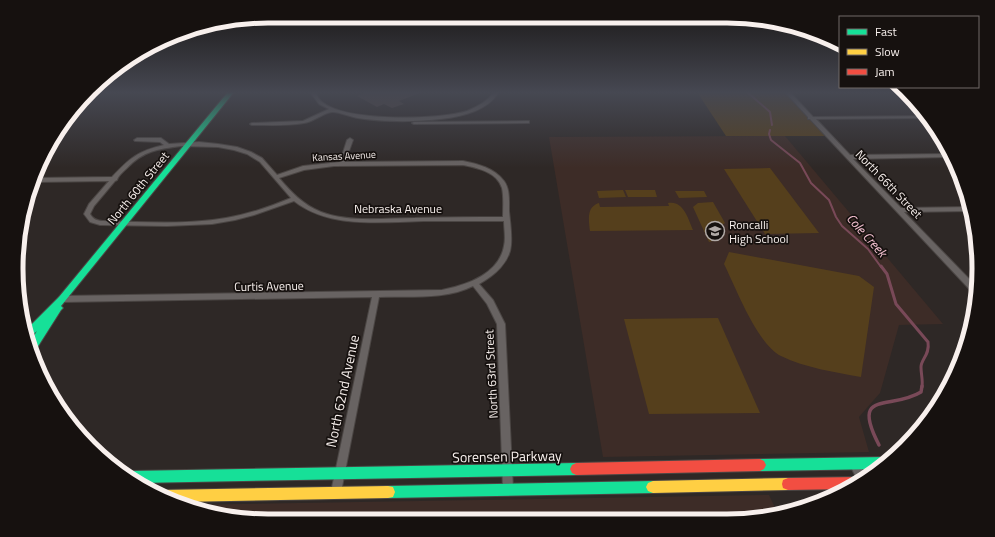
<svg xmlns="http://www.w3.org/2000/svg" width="995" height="537" font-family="'Titillium Web',sans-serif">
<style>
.built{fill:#3d2c27}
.green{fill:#553f1c}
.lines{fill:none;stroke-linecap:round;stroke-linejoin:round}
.stream-far2{stroke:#794958;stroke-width:2}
.stream-far1{stroke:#794958;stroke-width:3}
.stream{stroke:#794958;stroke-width:3.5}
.building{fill:#4e4241}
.street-casing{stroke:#4b4644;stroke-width:2}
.fast-casing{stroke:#4b4644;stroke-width:2}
.slow-casing{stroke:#4b4644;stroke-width:2}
.jam-casing{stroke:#4b4644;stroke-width:2}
.street{fill:#686362;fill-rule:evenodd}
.fast{fill:#16e098;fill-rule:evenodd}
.slow{fill:#ffcf43;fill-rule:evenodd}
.jam{fill:#f24e42;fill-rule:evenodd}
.labels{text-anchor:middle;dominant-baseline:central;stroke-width:3.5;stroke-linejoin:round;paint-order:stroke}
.far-street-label{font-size:10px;fill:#f8f0ed;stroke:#16110f}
.street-label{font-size:12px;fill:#f8f0ed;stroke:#16110f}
.poi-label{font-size:12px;fill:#f8f0ed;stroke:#16110f;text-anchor:start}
.water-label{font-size:13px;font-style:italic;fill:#f9c5d5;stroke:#16110f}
.near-street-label{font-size:14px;fill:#f8f0ed;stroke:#16110f}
.rim{fill:none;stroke:#f8f0ed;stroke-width:5}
</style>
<rect width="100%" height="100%" fill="#2e2826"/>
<g class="built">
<path d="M785 136 943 324 899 325 880 393 859 417 869 452 603 457 549 137Z"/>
<path d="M769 495 778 514 759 519 252 520 203 512 186 505Z"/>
</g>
<g class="green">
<path d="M697 92H784L825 136H726Z"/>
<path d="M770 168 819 233 765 234 724 169Z"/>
<path d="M623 190 626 197 599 198 597 191Z"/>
<path d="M625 190H655L657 197H628Z"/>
<path d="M675 191H704L707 197 679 198Z"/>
<path d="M713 202 725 223 722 225 713 226 715 237 713 241 709 242 693 207 698 203Z"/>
<path d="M599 203 600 207 669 206 668 203C683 200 688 218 693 230L590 231C589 220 586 207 599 203Z"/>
<path d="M729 252 859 276 874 287 861 377C834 372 806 368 781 356 757 344 736 288 724 264Z"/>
<path d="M718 318 760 413 649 414 624 319Z"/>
</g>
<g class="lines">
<g class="stream-far2">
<path d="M747 92 770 112 772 125"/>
<path d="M770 130 769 134 771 140 800 163 811 183 829 200 836 217 842 226 868 249 881 267"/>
</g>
<path class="stream-far1" d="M881 266 887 274 896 304 928 342C930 355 921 359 921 367 921 374 923 380 922 387"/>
<path class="stream" d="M879 445C850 389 890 411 921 392L922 386"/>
</g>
<path class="building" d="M367 92H420V93L399 101 404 104 392 108 384 104 377 107 357 96Z"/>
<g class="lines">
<defs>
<g id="street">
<path d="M310 92H315C317 95 319 100 322 102 346 122 438 120 467 111 477 107 488 101 494 92H499C493 101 485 107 475 111 446 123 389 123 358 118 352 117 336 111 332 112 323 113 313 122 304 123 288 126 269 125 252 125L250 124 252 123 303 121 329 109 319 104Z"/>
<path d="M785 92H790L813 117 927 116 929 118 816 119 850 155 946 154 948 157 853 159 901 208 971 207V211L904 212 976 286V293H973L810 119H808V117Z"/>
<path d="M527 121H529V123L414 124 412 123 414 122Z"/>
<path d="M137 138H161L169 144 199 142 218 144 237 147 251 152 262 158 277 175 303 166 340 162 347 140 350 138 353 140 345 162 463 161C478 164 494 168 504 181 510 189 509 201 509 211 510 221 512 234 511 245 510 262 494 276 479 284L493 300 505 324 513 489 512 492 508 494 504 492 503 489 497 324 487 304 473 286C446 300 409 296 379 297L341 492 340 496 336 497 332 496 331 492 372 297 62 302 59 301 58 299 59 297 62 296 442 290C467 285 499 274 504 246 506 238 504 229 504 221 477 221 451 221 424 221 381 222 330 229 294 201L254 215 235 220 212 224 167 226 100 225 90 222 84 214 89 204 109 181 34 182 36 178 112 177C130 158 138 151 164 145L160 142 135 141 134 140ZM181 146 218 147 234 150 247 154 260 162 291 198C270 207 249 214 226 218 186 225 144 222 103 221 97 221 93 219 90 214L94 206 115 181 117 180C118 176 123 172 127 168 143 151 158 149 181 146ZM463 165C478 168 497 172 502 188 504 197 503 208 503 217 474 217 444 217 415 218 385 218 350 223 321 212 303 205 291 192 279 178L304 170 334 166Z"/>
<path d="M854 458 857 460 867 478 859 483 849 463 851 460Z"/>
</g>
<g id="fast">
<path d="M228 92H234L61 306 63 308 61 310 35 351 32 352 30 342 37 331 29 338 27 329 59 297Z"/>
<path d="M885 457 889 459 878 469 760 471 756 469 754 465 756 461 760 459Z"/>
<path d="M576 463 580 465 582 469 580 473 576 475 137 483 125 473 130 471Z"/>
<path d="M653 481 658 483 660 487 658 491 653 493 388 498 383 497 381 492 383 487 388 486Z"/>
</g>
<g id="slow">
<path d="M788 478 793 480 794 484 793 488 788 490 653 493 648 491 646 487 648 483 653 481Z"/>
<path d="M388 486 393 487 395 492 393 497 388 498 178 502 157 493 162 490Z"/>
</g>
<g id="jam">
<path d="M760 459 764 461 766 465 764 469 760 471 576 475 572 473 570 469 572 465 576 463Z"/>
<path d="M859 477 864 480 846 489 788 490 783 488 782 484 783 480 788 478Z"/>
</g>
</defs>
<use href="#street" class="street-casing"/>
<use href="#fast" class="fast-casing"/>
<use href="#slow" class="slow-casing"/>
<use href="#jam" class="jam-casing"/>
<use href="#street" class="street"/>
<use href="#fast" class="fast"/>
<use href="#slow" class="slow"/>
<use href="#jam" class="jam"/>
</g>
<linearGradient id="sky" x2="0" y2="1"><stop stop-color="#191615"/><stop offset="0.55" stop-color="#464852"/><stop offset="1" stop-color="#464852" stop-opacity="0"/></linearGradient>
<rect width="995" height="168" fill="url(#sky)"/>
<defs>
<symbol id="school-ring" viewBox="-11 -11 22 22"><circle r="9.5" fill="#16110f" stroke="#b1aaa7" stroke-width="1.5"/><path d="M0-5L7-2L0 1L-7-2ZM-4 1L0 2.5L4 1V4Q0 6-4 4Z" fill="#b1aaa7"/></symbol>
</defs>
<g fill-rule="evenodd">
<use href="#school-ring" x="704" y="220" width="22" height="22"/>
</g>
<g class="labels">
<g class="far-street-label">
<text transform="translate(344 156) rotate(-3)">Kansas Avenue</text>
</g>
<g class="street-label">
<text transform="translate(889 184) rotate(46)">North 66th Street</text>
<text transform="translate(138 188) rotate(-51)">North 60th Street</text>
<text x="398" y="208">Nebraska Avenue</text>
<text transform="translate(269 286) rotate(-1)">Curtis Avenue</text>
<text transform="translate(491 374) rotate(-93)">North 63rd Street</text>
</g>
<g class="poi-label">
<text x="729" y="224">Roncalli<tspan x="729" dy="14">High School</tspan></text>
</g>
<g class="water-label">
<text transform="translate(867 235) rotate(48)">Cole Creek</text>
</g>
<g class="near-street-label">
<text transform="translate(342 391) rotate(-78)">North 62nd Avenue</text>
<text transform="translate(507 456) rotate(-1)">Sorensen Parkway</text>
</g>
</g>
<path d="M0 0H995V537H0ZM268 23H727A245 245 0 0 1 972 268V269A245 245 0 0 1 727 514H268A245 245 0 0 1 23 269V268A245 245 0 0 1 268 23Z" fill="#16110f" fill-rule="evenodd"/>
<path class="rim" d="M268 23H727A245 245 0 0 1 972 268V269A245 245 0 0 1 727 514H268A245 245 0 0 1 23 269V268A245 245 0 0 1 268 23Z"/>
<rect x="839" y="16" width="140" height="72" fill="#16110f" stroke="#706a68"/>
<rect x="847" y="29" width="20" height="6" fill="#16e098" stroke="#706a68"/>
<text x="875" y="36" font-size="12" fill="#f8f0ed">Fast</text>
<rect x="847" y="49" width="20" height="6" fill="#ffcf43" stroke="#706a68"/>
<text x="875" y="56" font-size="12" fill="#f8f0ed">Slow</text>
<rect x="847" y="69" width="20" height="6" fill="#f24e42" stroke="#706a68"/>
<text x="875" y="76" font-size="12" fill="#f8f0ed">Jam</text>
</svg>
